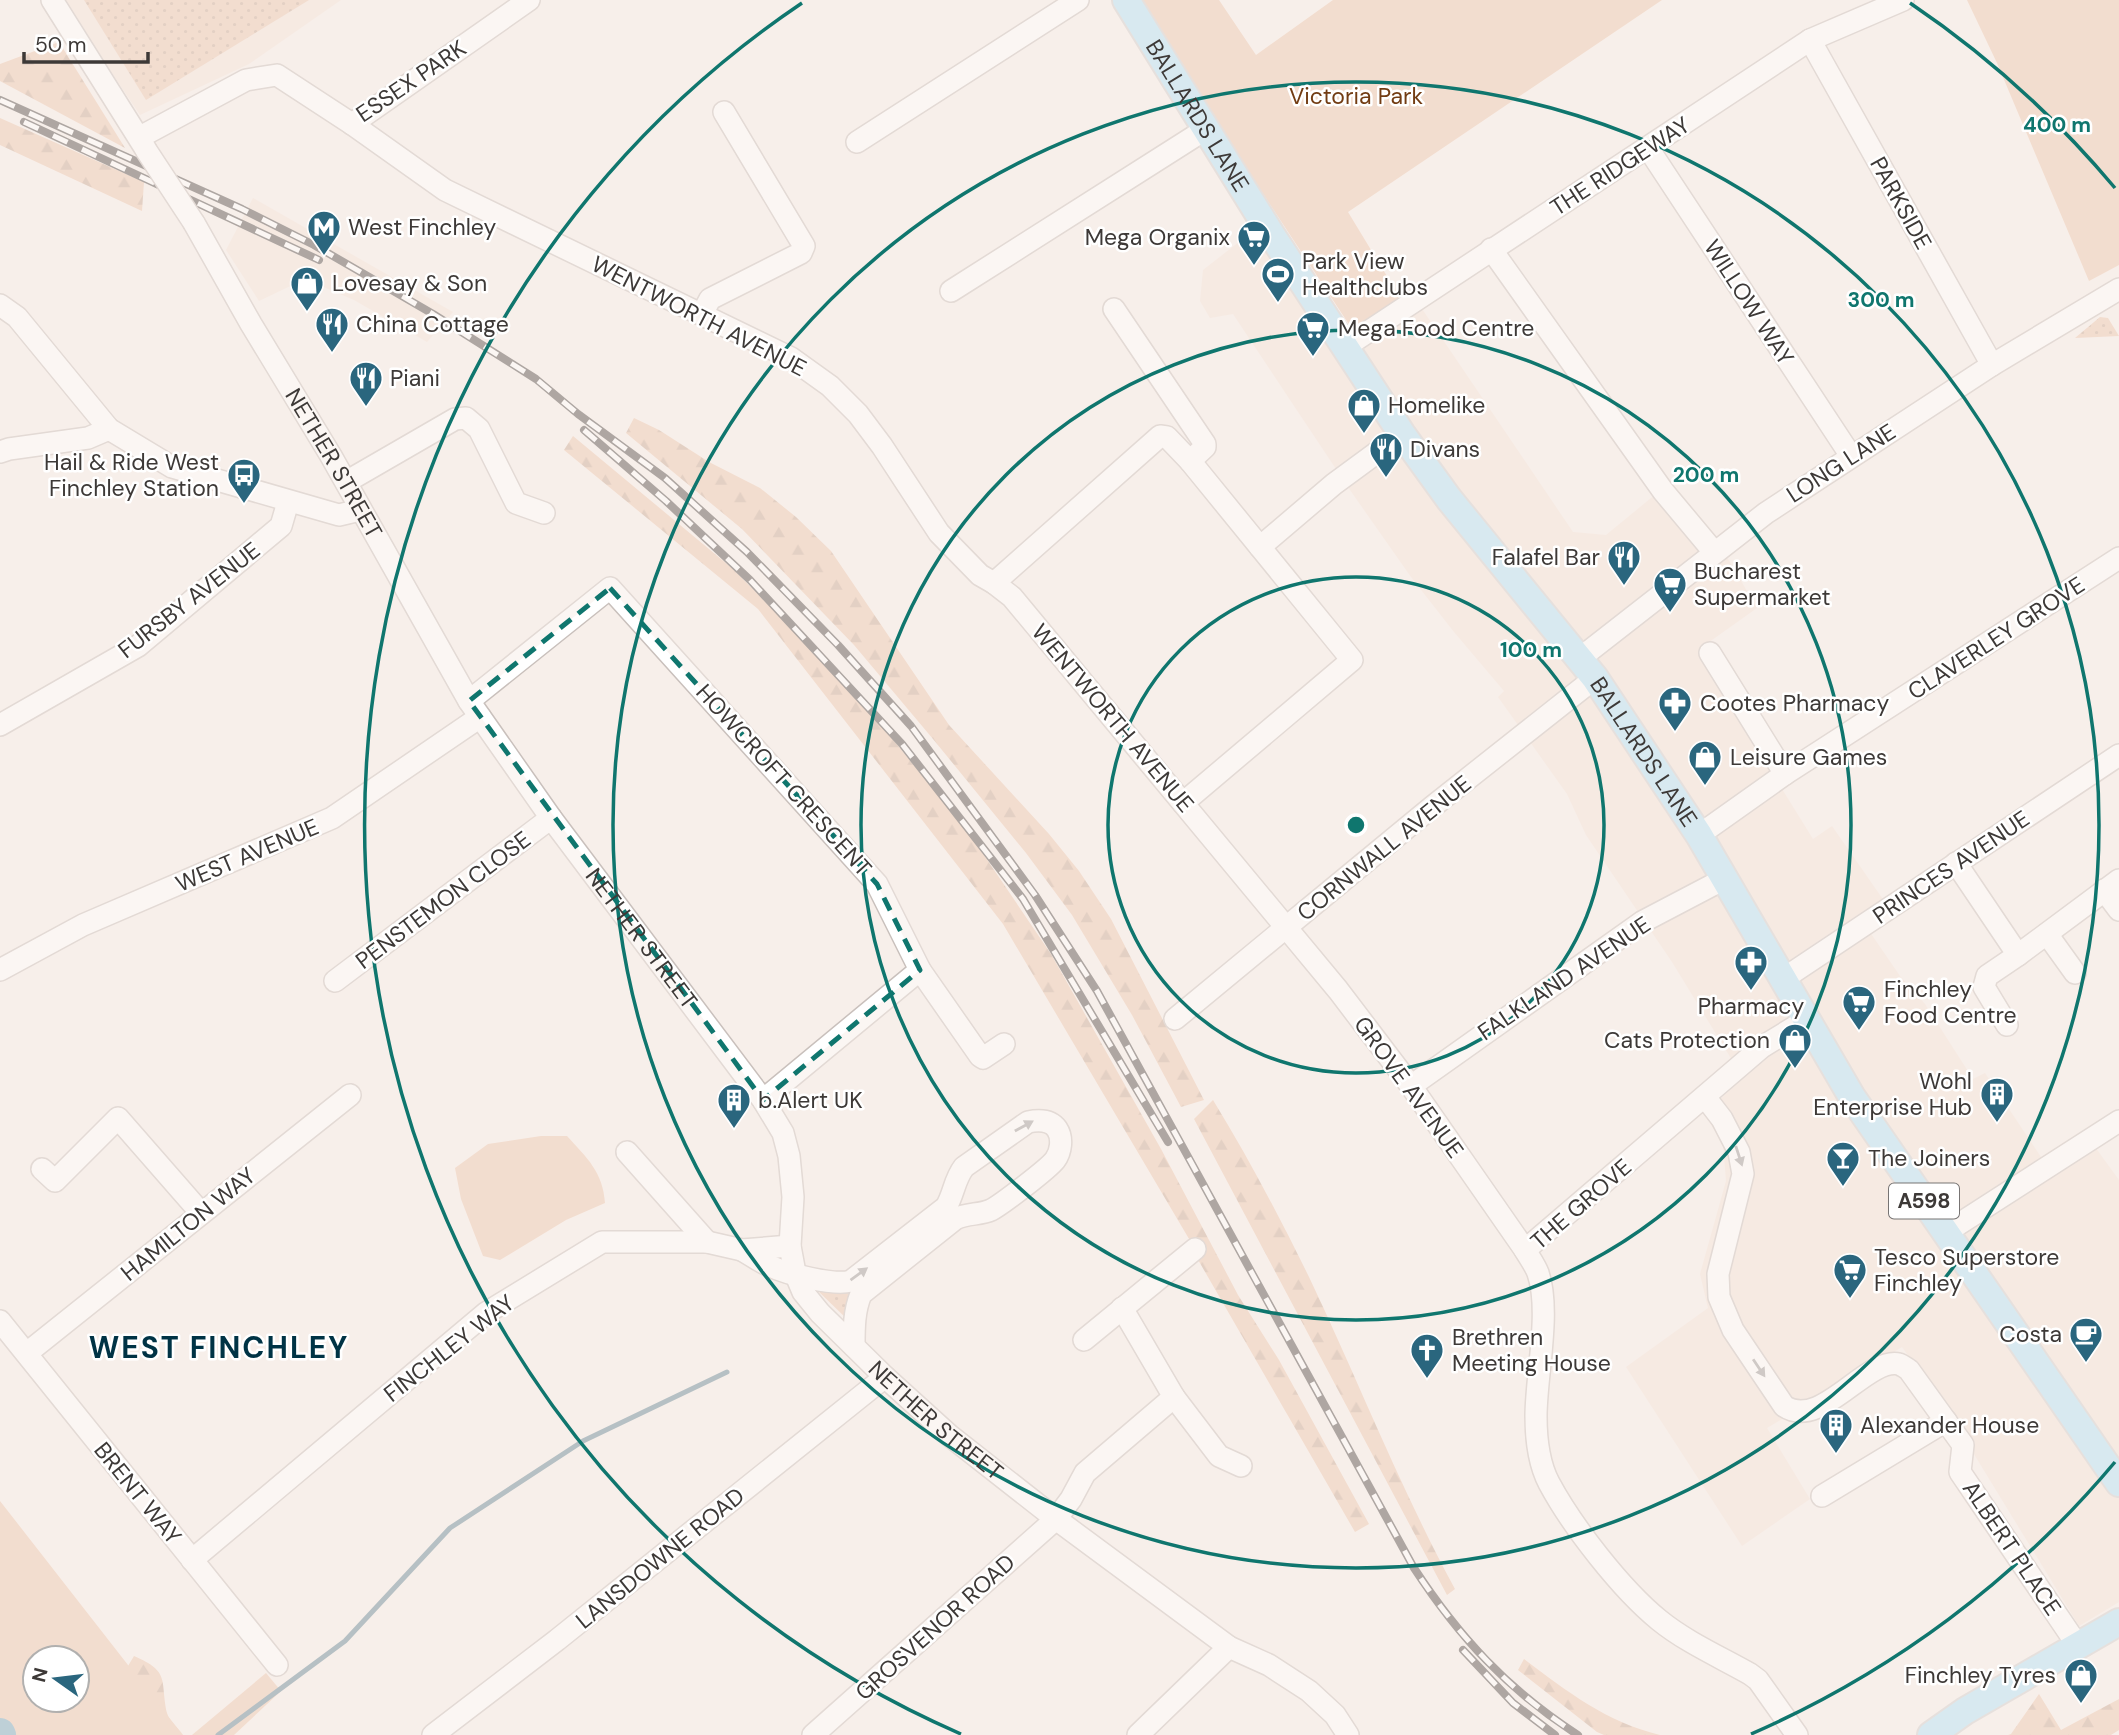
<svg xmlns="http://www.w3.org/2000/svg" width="2119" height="1735" font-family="'DM Sans',sans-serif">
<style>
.built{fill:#f3e4da}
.grass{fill:url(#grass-dots)}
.forest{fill:url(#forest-firs)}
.park{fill:#ecc7af;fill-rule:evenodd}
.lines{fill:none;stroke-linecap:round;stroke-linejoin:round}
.stream{stroke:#678897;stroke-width:5}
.river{stroke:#79aac0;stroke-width:30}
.minor-casing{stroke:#c9c0bc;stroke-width:24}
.major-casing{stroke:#d0cfcf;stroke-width:30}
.minor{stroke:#fff;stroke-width:21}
.major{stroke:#b2e3f8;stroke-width:26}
.rail-casing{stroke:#544f4d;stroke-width:8}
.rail{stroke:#fff;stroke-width:5;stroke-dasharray:16;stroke-linecap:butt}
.minor-bridge-casing{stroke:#c9c0bc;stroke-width:24;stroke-linecap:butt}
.minor-bridge{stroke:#fff;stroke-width:21}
.oneway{fill:#9e9c9b}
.marked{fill:none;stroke:#0f766e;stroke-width:5;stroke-dasharray:14 9;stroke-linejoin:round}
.ring{fill:none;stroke:#0f766e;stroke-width:3.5}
.labels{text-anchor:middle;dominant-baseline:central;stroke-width:5;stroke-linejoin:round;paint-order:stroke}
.shield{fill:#fff;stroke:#777473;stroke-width:2}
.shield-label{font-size:21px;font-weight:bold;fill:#3d3937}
.street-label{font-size:23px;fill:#3d3937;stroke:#fff}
.park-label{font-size:23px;fill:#723c13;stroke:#fff}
.poi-label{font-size:23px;fill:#3d3937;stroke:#fff;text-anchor:start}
.district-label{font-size:30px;font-weight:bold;letter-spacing:2px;fill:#003345;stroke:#fff}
.centre{fill:#0f766e;stroke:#fff;stroke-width:3.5}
.ring-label{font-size:21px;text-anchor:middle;font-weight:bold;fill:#0f766e;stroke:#fff;stroke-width:5;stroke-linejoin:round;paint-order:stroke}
</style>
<defs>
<pattern id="grass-dots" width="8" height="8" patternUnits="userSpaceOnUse" patternTransform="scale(1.75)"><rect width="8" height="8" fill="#ecc7af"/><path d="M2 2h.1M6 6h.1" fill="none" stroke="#cbac97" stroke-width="1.8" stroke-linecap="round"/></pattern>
<pattern id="forest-firs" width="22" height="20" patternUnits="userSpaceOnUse" patternTransform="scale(1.75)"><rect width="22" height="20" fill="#ecc7af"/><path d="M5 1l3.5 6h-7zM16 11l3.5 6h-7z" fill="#cbac97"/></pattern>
</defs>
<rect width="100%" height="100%" fill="#f7efea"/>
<g class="built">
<path d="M63 0H341L249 64 140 115Z"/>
<path d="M253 198 453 312 427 342 354 300 305 279 259 301 226 250Z"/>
<path d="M1253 231 1333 355 1416 300 1573 532 1606 535 1662 489 1721 547 1757 608 1705 645 1777 781 1813 839 1832 826 1889 908 1865 925 1900 976 1925 1004 1973 1079 1985 1073 2047 1166 2090 1140 2119 1180V1602L2079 1626 1947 1410 1902 1347 1767 1428 1810 1499 1742 1546 1626 1367 1708 1308 1700 1274 1726 1181 1723 1143 1704 1114 1743 1078 1672 962 1586 835 1567 794 1498 697 1504 691 1454 632 1411 577 1350 490 1233 314 1210 318 1200 301 1203 270Z"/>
</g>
<g class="grass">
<path d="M84 0H309L146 100Z"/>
<path d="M2100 317 2108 318 2119 336 2075 338Z"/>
<path d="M854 1286 847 1319 818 1291 819 1289Z"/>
</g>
<g class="forest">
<path d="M59 42 125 148 0 81V64Z"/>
<path d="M0 118 144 182 142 211 0 145Z"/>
<path d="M634 418 659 430 709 462 760 488 796 517 831 551 949 725 1049 834 1079 871 1111 919 1204 1100 1181 1107 1132 1015 1072 915 1026 853 933 739 854 645 742 529 626 433Z"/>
<path d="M573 436 733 569 802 639 887 732 971 836 1051 954 1161 1149 1238 1295 1279 1360 1369 1524 1355 1532 1193 1251 1195 1249 1003 924 758 609 564 450Z"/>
<path d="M1213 1100C1248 1157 1279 1216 1309 1277 1358 1380 1400 1488 1455 1589L1447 1595 1194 1119Z"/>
<path d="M134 1656C171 1672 160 1680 167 1713 169 1721 178 1728 183 1735L122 1676Z"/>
<path d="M1524 1659C1568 1692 1606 1722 1660 1735H1604L1597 1732 1518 1670Z"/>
<path d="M2039 1694 2061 1730 2119 1699V1730L2111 1735H2008L2011 1734Z"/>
</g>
<g class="park">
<path d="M1142 0H1219L1256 55 1333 0H1662L1348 212 1399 296V303L1354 332 1244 165Z"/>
<path d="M1967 0H2119V265L2089 281 1997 63Z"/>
<path d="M541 1136H567C587 1158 603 1172 605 1203L566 1220 500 1260 483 1256 461 1199 455 1168 488 1144Z"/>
<path d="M0 1501 167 1715 183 1735H0ZM35 1658H77V1700H35Z"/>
<path d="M266 1673 281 1691 234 1735H192Z"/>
</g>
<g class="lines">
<path class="stream" d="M218 1735 345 1641 450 1528 583 1441 727 1372"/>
<path class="river" d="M0 1733 1 1735"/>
<defs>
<g id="minor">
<path d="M52 0 145 148"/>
<path d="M1810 40 1992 365"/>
<path d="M352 124 529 0"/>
<path d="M140 137 246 80 277 75 352 124 445 190 791 358 830 386 858 414 882 446 939 533 980 575 994 583 1012 597 1338 990 1411 1086 1525 1250"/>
<path d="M857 142 1078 0"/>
<path d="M1648 148 1851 456"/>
<path id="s1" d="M194 223 251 324 331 456 469 701 551 818 763 1100 783 1133 789 1156 793 1197 790 1246 795 1273 803 1292 820 1313 885 1377 949 1435 1056 1519 1229 1647 1269 1665 1309 1691 1335 1715 1348 1735"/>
<path d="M1491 249 1663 491 1714 552"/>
<path d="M951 291 1206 129"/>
<path d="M0 305 17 317 109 429 172 467 339 515 360 510"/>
<path d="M1114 309 1205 444V447L1190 461"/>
<path d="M702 314 710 299 801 253 804 246 724 112"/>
<path d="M1345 347 1810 40 1903 0"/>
<path d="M0 452 9 449 88 438 109 429"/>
<path d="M346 482 455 419 466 418 479 429 516 503 544 513"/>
<path d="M1260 547 1334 484 1402 434"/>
<path d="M994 583 1160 436 1167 437 1190 461 1352 660 1183 803"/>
<path d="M1710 653 1785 774"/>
<path d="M1579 659 1766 513 1992 365 2119 289"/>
<path d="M469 701 610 588 877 884 920 970 763 1100"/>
<path d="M0 725 138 646 281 526 288 502"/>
<path d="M1699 835 1785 774 2119 558"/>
<path d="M1956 863 2018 955 1987 976 1984 987 2007 1025"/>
<path d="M2104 890 2119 910"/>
<path d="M2047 934 2075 973"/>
<path d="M2018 955 2119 880"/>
<path d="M0 970 83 925 332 818 480 717"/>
<path d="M920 970 980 1056 983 1058 1004 1044"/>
<path d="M1783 979 2119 755"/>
<path d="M335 981 551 818"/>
<path d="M1175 1019 1432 807 1595 678"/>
<path d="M1411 1086 1642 922 1724 879"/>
<path d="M1705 1097 1722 1119 1739 1152 1743 1174 1718 1274 1719 1297 1733 1330 1784 1406C1821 1431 1866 1357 1899 1364 1900 1364 1908 1369 1909 1370L1963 1445 1960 1472 2078 1646"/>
<path d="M627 1152 707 1242"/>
<path d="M42 1169 55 1181 118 1118 201 1213"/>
<path d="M1945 1233 2119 1121"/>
<path d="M742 1250C751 1255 760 1262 770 1266 787 1274 834 1286 851 1281L946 1207C954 1194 954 1180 964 1167L1028 1122C1038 1120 1050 1119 1057 1129 1063 1138 1061 1152 1055 1160 1048 1169 1001 1205 991 1210 980 1215 967 1213 955 1219L861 1294C854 1311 854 1328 854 1346"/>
<path d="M0 1321 277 1665"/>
<path d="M1084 1340 1195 1249"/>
<path d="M27 1353 350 1095"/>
<path d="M1174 1397 1219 1456 1241 1466"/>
<path d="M1822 1496 1946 1421"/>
<path d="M192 1560 486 1313 602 1242H707L742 1250 790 1246"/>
<path d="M433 1735 557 1640 885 1377"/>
<path d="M813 1735 1056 1519 1071 1499 1085 1473 1174 1397 1122 1308"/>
<path d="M1138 1735 1229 1647"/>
<path d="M1797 1735 1758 1680 1750 1674C1720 1657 1686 1642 1659 1620 1621 1589 1572 1526 1549 1483 1539 1464 1536 1438 1536 1416 1536 1376 1551 1311 1538 1273 1535 1265 1529 1257 1525 1250L1762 1047 1806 1020"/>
</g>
<g id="major">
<path id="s2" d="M1126 0 1271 234 1402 434 1449 499 1595 678 1699 835 1852 1097 2119 1483"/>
<path d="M1931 1735 1965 1711 2119 1622"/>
</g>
</defs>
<use href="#minor" class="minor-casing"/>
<use href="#major" class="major-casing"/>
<use href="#minor" class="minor"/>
<use href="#major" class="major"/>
<defs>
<g id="rail">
<path d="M0 100 242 209 314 245 433 314 536 379 578 414 665 478 747 552 838 645 911 726 1035 895 1097 991 1414 1568C1459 1637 1508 1690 1578 1735"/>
<path d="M24 122 319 260"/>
<path d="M584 430 666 501 750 580 902 744 1023 899 1168 1142"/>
<path d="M1463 1650 1513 1703 1555 1735"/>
</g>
</defs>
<use href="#rail" class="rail-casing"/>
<use href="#rail" class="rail"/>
<defs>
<path id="minor-bridge" d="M146 150 194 223"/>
</defs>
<use href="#minor-bridge" class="minor-bridge-casing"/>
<use href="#minor-bridge" class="minor-bridge"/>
</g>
<defs><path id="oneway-solid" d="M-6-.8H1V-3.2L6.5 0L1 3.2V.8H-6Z" transform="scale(1.75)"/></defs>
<g class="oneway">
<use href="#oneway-solid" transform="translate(1024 1126) rotate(-29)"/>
<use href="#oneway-solid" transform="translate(1739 1156) rotate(72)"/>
<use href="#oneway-solid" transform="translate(859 1274) rotate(-36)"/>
<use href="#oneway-solid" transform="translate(1759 1368) rotate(56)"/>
</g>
<path d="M0 0H2119V1735H0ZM610 588 877 884 920 970 763 1100 469 701Z" fill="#f7efea" fill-opacity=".55" fill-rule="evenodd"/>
<path class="marked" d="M610 588 877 884 920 970 763 1100 469 701Z"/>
<g class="ring">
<circle cx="1356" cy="825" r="248"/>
<circle cx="1356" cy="825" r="495"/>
<circle cx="1356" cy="825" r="743"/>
<path d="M2115 1462A991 991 0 0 1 1751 1734M961 1734A991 991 0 0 1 802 3M1910 3A991 991 0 0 1 2115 188"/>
</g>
<defs>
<symbol id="metro-pin" viewBox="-11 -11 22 30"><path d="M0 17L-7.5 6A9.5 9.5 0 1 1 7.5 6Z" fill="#2a667e" stroke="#fff"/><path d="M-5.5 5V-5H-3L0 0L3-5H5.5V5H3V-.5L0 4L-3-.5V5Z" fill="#fff"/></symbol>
<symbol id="supermarket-pin" viewBox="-11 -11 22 30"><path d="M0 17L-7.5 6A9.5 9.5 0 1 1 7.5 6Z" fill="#2a667e" stroke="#fff"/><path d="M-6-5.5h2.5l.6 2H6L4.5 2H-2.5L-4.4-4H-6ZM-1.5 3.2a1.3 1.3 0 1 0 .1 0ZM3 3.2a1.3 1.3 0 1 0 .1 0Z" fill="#fff"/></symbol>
<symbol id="stadium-pin" viewBox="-11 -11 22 30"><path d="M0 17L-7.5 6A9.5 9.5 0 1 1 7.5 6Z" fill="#2a667e" stroke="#fff"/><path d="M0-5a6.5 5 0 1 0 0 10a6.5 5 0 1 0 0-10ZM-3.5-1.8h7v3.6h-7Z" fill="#fff"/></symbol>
<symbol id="shop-pin" viewBox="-11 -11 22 30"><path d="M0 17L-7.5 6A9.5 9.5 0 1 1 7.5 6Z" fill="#2a667e" stroke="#fff"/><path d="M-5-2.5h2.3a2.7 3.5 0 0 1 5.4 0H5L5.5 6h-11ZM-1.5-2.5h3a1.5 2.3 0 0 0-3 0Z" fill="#fff"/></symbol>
<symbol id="restaurant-pin" viewBox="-11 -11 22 30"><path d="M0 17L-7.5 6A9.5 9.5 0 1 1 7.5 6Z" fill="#2a667e" stroke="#fff"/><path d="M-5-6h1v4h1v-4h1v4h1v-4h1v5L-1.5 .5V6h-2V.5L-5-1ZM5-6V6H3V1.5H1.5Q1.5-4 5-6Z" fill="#fff"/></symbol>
<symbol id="bus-pin" viewBox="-11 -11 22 30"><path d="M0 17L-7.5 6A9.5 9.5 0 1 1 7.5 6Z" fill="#2a667e" stroke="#fff"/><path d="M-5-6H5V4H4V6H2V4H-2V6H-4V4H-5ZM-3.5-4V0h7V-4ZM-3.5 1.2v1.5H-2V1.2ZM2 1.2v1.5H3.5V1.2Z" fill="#fff"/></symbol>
<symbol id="pharmacy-pin" viewBox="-11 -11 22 30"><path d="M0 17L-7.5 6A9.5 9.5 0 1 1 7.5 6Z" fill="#2a667e" stroke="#fff"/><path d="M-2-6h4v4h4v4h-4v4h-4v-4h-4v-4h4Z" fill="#fff"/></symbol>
<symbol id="building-pin" viewBox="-11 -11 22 30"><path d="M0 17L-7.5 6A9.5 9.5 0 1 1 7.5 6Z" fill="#2a667e" stroke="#fff"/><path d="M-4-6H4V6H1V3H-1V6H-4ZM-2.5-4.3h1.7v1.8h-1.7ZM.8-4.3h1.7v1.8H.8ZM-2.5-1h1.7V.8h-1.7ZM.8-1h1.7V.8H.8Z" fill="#fff"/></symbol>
<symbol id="bar-pin" viewBox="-11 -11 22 30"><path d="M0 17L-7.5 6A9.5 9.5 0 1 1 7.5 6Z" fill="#2a667e" stroke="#fff"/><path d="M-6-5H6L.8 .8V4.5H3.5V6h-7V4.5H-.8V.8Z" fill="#fff"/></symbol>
<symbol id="cafe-pin" viewBox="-11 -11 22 30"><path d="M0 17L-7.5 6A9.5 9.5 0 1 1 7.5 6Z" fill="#2a667e" stroke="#fff"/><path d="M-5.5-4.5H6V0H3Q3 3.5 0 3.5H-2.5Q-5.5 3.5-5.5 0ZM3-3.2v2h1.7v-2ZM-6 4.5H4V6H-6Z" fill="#fff"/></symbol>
<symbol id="church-pin" viewBox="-11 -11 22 30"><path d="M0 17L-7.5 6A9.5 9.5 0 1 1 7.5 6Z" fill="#2a667e" stroke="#fff"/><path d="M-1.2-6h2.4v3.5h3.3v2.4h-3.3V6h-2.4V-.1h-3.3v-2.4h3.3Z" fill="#fff"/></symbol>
</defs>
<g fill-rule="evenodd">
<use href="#metro-pin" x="305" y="208" width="38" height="52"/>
<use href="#supermarket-pin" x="1235" y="218" width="38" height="52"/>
<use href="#stadium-pin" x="1259" y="255" width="38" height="52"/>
<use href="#shop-pin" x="288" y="264" width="38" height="52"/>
<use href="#restaurant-pin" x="313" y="305" width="38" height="52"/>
<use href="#supermarket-pin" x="1294" y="309" width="38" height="52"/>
<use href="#restaurant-pin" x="347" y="359" width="38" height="52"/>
<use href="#shop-pin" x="1345" y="386" width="38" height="52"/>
<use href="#restaurant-pin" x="1367" y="430" width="38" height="52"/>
<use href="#bus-pin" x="225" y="456" width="38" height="52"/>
<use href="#restaurant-pin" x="1605" y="538" width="38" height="52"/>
<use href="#supermarket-pin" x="1651" y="565" width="38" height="52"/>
<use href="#pharmacy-pin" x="1656" y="684" width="38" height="52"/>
<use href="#shop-pin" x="1686" y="738" width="38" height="52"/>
<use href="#pharmacy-pin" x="1732" y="943" width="38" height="52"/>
<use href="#supermarket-pin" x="1840" y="983" width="38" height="52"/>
<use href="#shop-pin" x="1776" y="1021" width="38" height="52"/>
<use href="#building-pin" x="1978" y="1075" width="38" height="52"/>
<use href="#building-pin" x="715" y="1081" width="38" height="52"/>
<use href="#bar-pin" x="1824" y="1139" width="38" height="52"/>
<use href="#supermarket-pin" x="1831" y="1251" width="38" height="52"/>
<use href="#cafe-pin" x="2067" y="1315" width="38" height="52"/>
<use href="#church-pin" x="1408" y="1331" width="38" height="52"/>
<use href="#building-pin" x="1817" y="1406" width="38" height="52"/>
<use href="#shop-pin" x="2062" y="1656" width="38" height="52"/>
</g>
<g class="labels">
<rect class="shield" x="1889" y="1183.5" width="70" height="35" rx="5"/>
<g class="shield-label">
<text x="1924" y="1201">A598</text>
</g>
<g class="street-label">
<text transform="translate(411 81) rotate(-34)">ESSEX PARK</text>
<text stroke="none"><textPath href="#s2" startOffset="136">BALLARDS LANE</textPath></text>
<text transform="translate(1620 166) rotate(-33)">THE RIDGEWAY</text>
<text transform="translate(1901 203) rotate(61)">PARKSIDE</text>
<text transform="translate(1749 302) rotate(57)">WILLOW WAY</text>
<text transform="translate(699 316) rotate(27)">WENTWORTH AVENUE</text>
<text transform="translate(1841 463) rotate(-33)">LONG LANE</text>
<text stroke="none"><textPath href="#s1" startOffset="278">NETHER STREET</textPath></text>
<text transform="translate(189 600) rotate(-38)">FURSBY AVENUE</text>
<text transform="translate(1996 638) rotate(-33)">CLAVERLEY GROVE</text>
<text transform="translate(1113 718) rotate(50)">WENTWORTH AVENUE</text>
<text stroke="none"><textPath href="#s2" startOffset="914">BALLARDS LANE</textPath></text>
<text transform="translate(784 780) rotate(48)">HOWCROFT CRESCENT</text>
<text transform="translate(1384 848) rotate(-39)">CORNWALL AVENUE</text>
<text transform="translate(247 855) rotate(-23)">WEST AVENUE</text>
<text transform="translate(1951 867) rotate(-34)">PRINCES AVENUE</text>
<text transform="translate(443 900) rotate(-37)">PENSTEMON CLOSE</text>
<text stroke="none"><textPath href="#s1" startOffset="845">NETHER STREET</textPath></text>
<text transform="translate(1564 978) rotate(-34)">FALKLAND AVENUE</text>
<text transform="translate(1409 1087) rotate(54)">GROVE AVENUE</text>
<text transform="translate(1581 1204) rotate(-41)">THE GROVE</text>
<text transform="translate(188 1224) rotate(-39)">HAMILTON WAY</text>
<text transform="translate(449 1348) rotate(-38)">FINCHLEY WAY</text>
<text stroke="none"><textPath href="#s1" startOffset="1433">NETHER STREET</textPath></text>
<text transform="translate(138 1493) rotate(51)">BRENT WAY</text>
<text transform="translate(2012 1548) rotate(56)">ALBERT PLACE</text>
<text transform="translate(660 1558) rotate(-39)">LANSDOWNE ROAD</text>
<text transform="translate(935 1627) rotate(-42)">GROSVENOR ROAD</text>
</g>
<g class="park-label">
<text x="1356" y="96">Victoria Park</text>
</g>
<g class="poi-label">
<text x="348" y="227">West Finchley</text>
<text x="1230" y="237" text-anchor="end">Mega Organix</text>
<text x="1302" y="261">Park View<tspan x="1302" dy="26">Healthclubs</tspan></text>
<text x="332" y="283">Lovesay &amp; Son</text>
<text x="356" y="324">China Cottage</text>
<text x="1338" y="328">Mega Food Centre</text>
<text x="390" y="378">Piani</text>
<text x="1388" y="405">Homelike</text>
<text x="1410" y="449">Divans</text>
<text x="219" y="462" text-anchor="end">Hail &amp; Ride West<tspan x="219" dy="26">Finchley Station</tspan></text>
<text x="1600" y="557" text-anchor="end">Falafel Bar</text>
<text x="1694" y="571">Bucharest<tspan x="1694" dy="26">Supermarket</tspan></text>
<text x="1700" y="703">Cootes Pharmacy</text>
<text x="1730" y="757">Leisure Games</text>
<text x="1884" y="989">Finchley<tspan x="1884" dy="26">Food Centre</tspan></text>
<text x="1751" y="1006" text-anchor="middle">Pharmacy</text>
<text x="1770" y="1040" text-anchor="end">Cats Protection</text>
<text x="1972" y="1081" text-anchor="end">Wohl<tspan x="1972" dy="26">Enterprise Hub</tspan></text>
<text x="758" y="1100">b.Alert UK</text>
<text x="1868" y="1158">The Joiners</text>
<text x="1874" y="1257">Tesco Superstore<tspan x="1874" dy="26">Finchley</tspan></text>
<text x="2062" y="1334" text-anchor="end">Costa</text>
<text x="1452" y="1337">Brethren<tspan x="1452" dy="26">Meeting House</tspan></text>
<text x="1860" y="1425">Alexander House</text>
<text x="2056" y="1675" text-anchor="end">Finchley Tyres</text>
</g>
<g class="district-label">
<text x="219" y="1347">WEST FINCHLEY</text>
</g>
</g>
<circle cx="1356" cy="825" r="10" class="centre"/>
<g class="ring-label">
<text x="2057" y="132">400 m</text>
<text x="1881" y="307">300 m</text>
<text x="1706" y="482">200 m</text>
<text x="1531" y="657">100 m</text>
</g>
<g transform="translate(56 1679) rotate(284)"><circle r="33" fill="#ffffff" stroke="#b1b0af" stroke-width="2"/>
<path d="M0-5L12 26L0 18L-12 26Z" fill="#2a667e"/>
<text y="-10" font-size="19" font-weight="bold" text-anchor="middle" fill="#3d3937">N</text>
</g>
<path d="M24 52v10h124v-10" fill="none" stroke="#3d3937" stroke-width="3.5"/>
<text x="35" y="52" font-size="21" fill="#3d3937" stroke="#ffffff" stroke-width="5" paint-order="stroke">50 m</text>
</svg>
